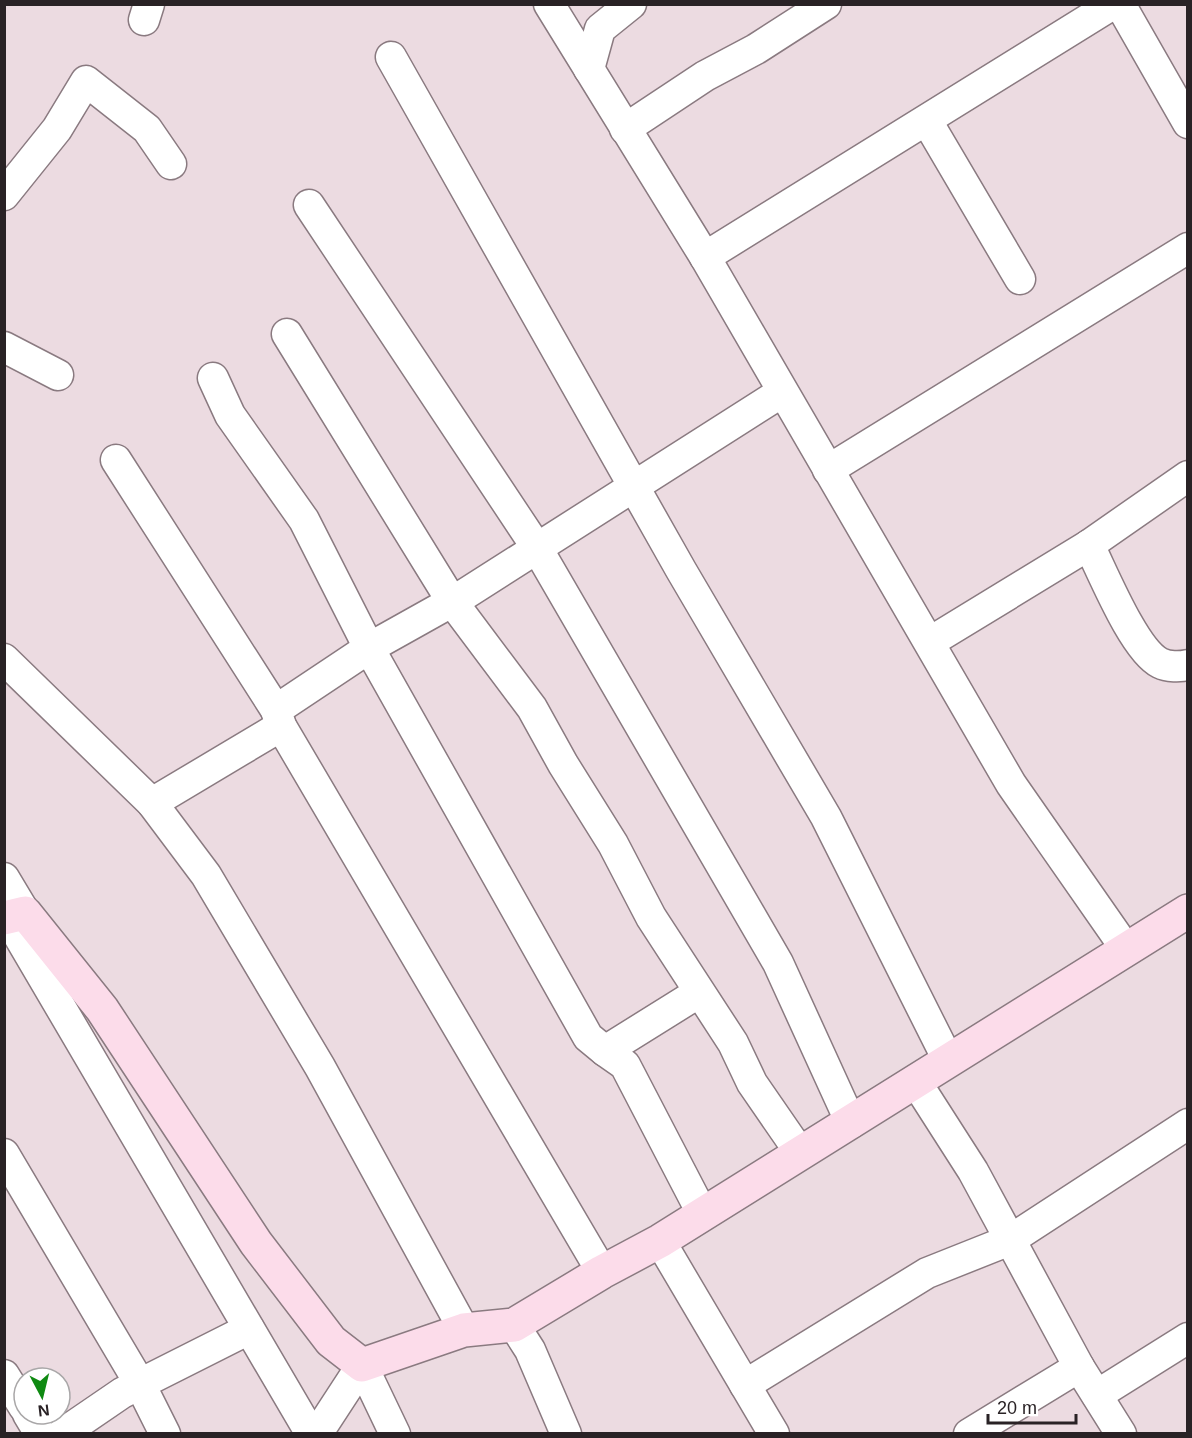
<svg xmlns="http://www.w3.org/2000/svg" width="1192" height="1438" font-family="Helvetica,sans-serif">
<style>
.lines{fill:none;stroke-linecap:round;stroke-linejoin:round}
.street-casing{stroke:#8a7a80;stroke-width:33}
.secondary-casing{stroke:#8a7a80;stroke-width:36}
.street{stroke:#fff;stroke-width:30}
.secondary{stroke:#fcdcea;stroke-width:33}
</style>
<rect width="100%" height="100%" fill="#ecdbe1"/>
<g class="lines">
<defs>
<g id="street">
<path d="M549 4 705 257 1011 784 1126 949"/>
<path d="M1120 4 1188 123"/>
<path d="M144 20 149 4"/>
<path d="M391 57 681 570 826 817 948 1060"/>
<path d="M589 69 600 29 631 4"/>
<path d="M927 121 1020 279"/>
<path d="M625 129 705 76 756 49 826 4"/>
<path d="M4 195 57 129 86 81 147 129 171 164"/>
<path d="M309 205 537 548 778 963 851 1123"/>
<path d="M705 257 1113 4"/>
<path d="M287 334 451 600 532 708 563 764 613 844 651 917 733 1043 752 1083 801 1154"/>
<path d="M4 347 58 375"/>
<path d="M213 378 230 415 304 520 369 648 588 1037 605 1051 698 993"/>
<path d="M116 460 276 710"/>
<path d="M828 470 1188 248"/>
<path d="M1089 545C1103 573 1134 650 1160 663 1168 667 1180 667 1188 665"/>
<path d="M930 642 1089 545 1188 476"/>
<path d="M4 659 152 803 206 875 320 1067 464 1330"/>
<path d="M152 803 281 726"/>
<path d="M4 878 25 913"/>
<path d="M7 916 311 1434"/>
<path d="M605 1051 625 1065 703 1215"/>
<path d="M916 1082 973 1171 1079 1367"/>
<path d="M4 1154 140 1384 165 1434"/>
<path d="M660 1241 774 1434"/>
<path d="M602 1272 281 726 276 710 369 648 462 596 782 392"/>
<path d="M514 1325 530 1350 566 1434"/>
<path d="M362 1365 395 1434"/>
<path d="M4 1375 24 1407"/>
<path d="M745 1385 927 1273 1010 1240 1188 1124"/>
<path d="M1097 1395 1188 1338"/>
<path d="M28 1414 40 1434"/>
<path d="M62 1434 122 1393 249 1329"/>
<path d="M317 1434 362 1365"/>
<path d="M969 1434 1079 1367 1121 1434"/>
</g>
<path id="secondary" d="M4 918 25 913 102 1009 256 1243 331 1341 362 1365 464 1330 514 1325 602 1272 660 1241 1188 911"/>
</defs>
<use href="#street" class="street-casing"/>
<use href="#secondary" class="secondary-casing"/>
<use href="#street" class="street"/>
<use href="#secondary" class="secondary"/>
</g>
<rect width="1192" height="1438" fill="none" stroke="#292225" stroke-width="12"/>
<g transform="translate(42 1396) rotate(173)"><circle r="28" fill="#ffffff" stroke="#a9a7a8" stroke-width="1.5"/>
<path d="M0-4.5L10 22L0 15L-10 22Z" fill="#0f8a12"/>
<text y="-9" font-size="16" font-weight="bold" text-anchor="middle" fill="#292225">N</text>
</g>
<path d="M988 1414v9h88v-9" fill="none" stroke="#292225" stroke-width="3"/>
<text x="997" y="1414" font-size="18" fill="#292225" stroke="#ffffff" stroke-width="4.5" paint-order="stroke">20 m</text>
</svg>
